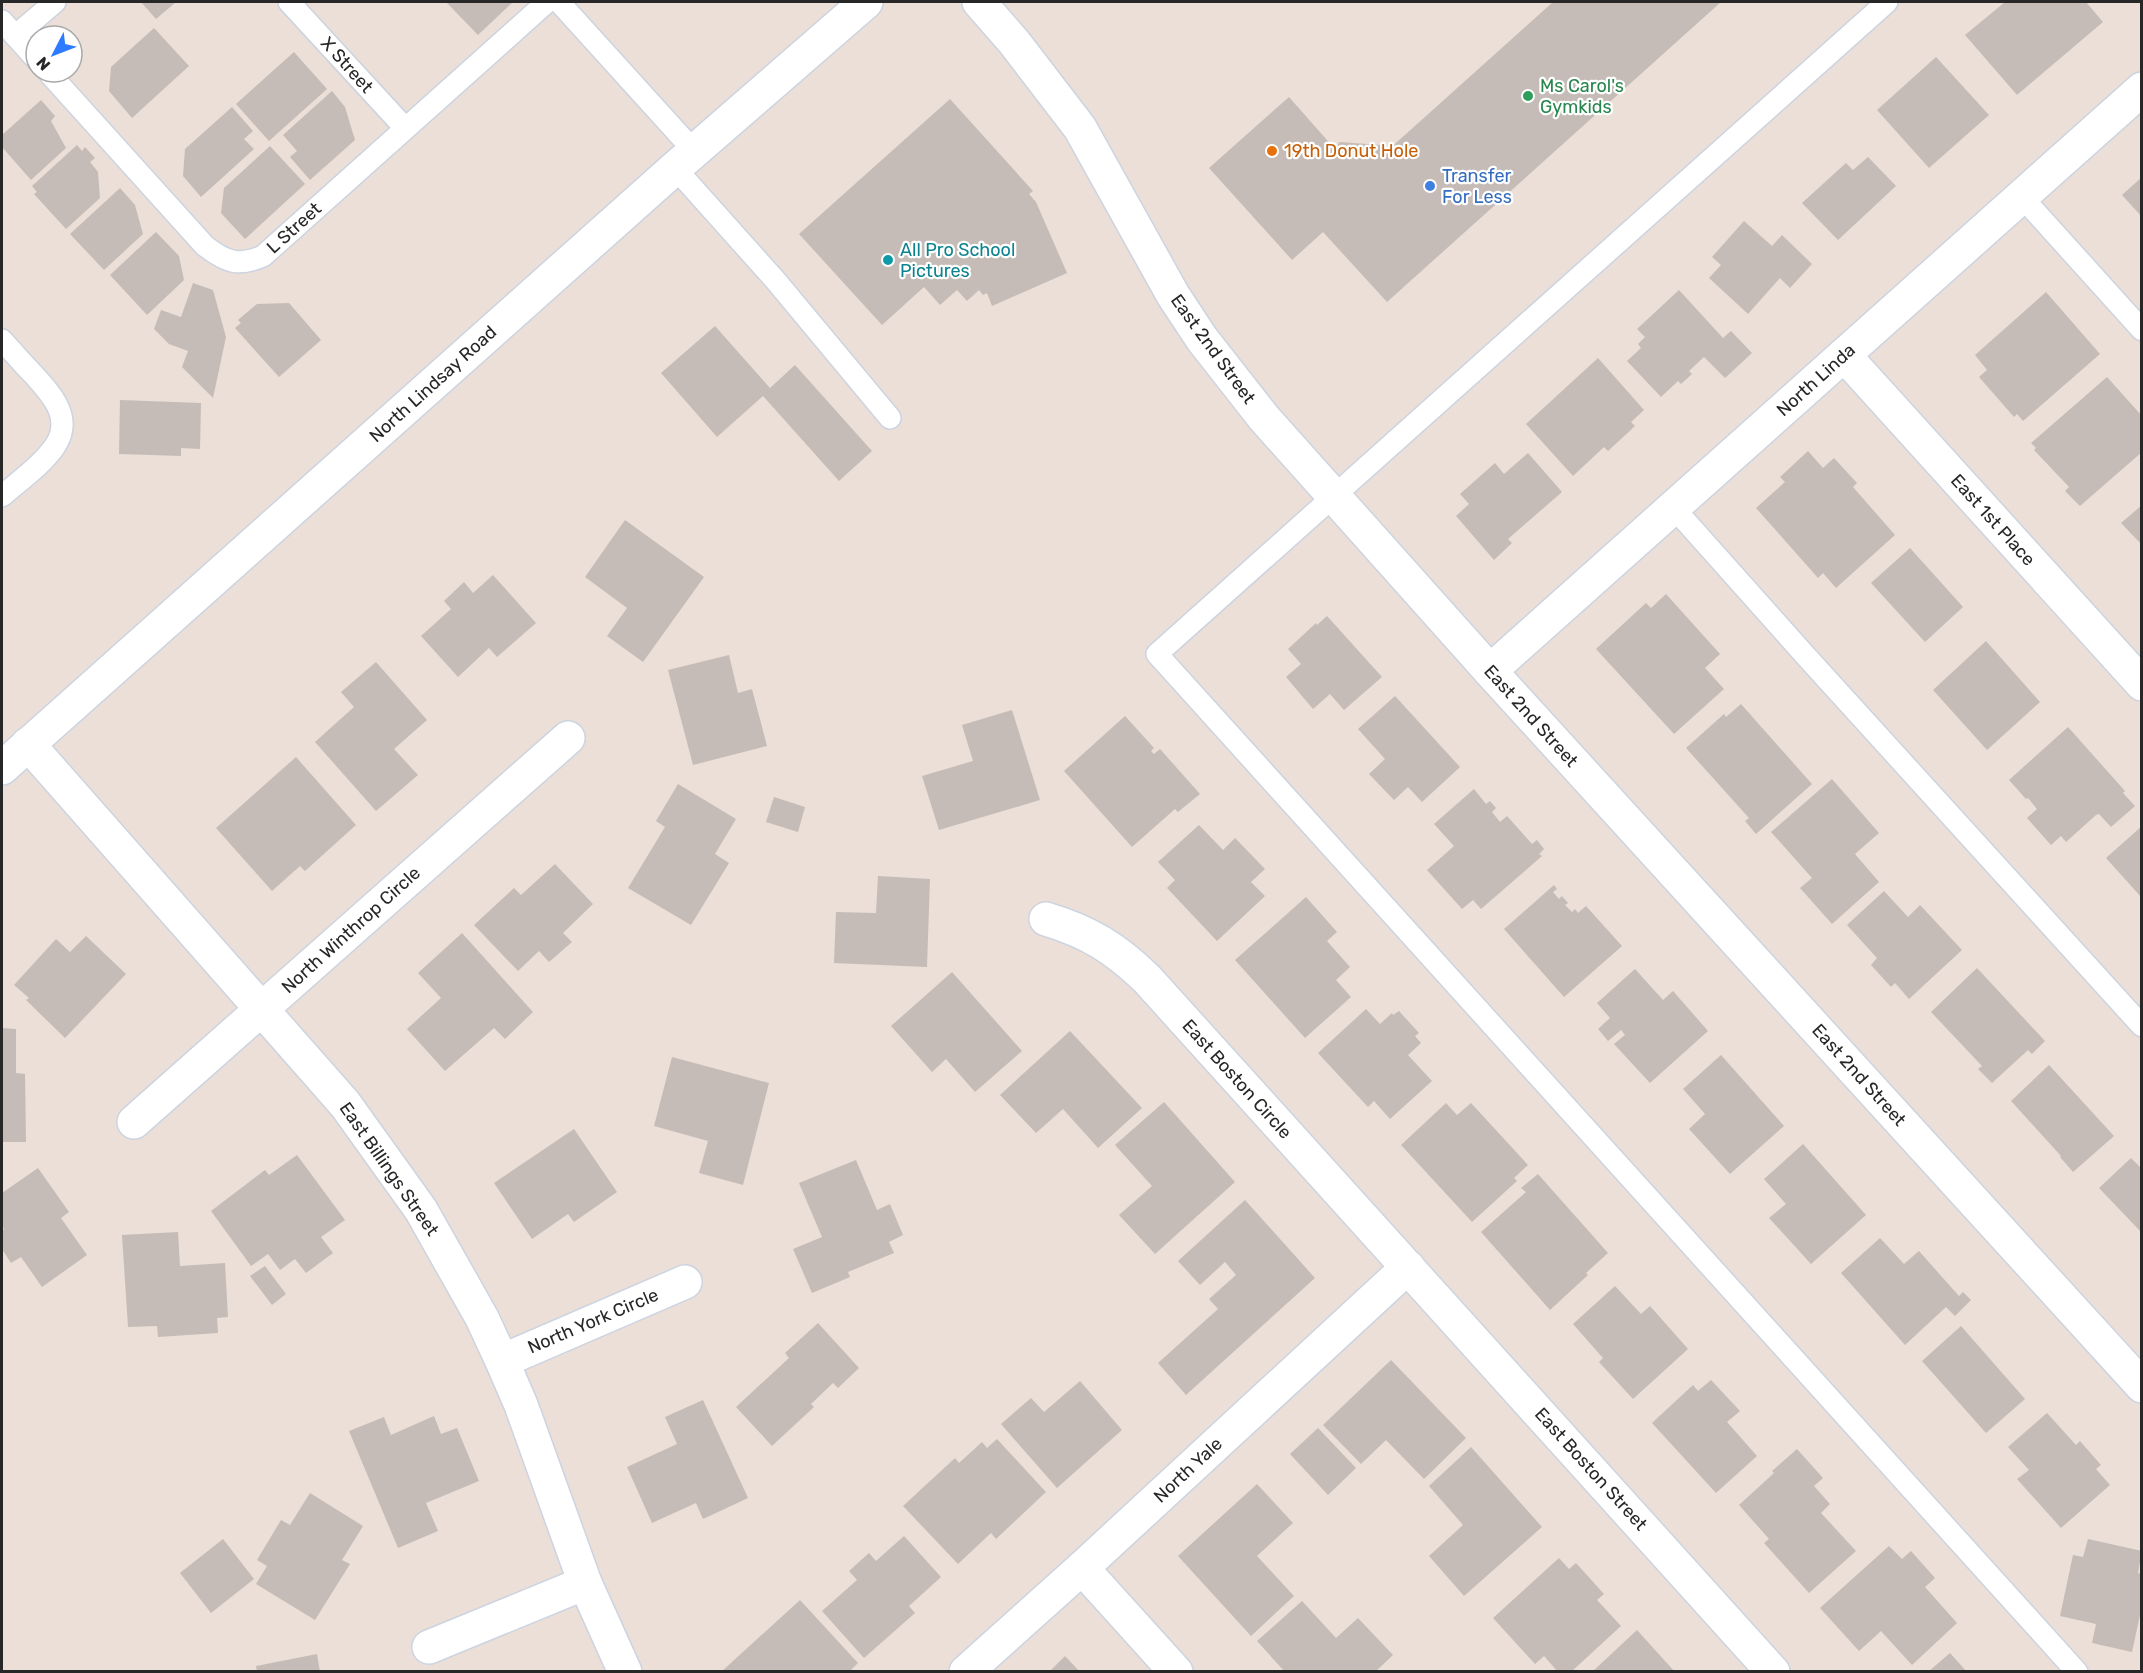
<svg xmlns="http://www.w3.org/2000/svg" width="2143" height="1673" font-family="Rubik,sans-serif">
<style>
.building{fill:#c6bcb7}
.lines{fill:none;stroke-linecap:round;stroke-linejoin:round}
.service-casing{stroke:#ccd4e1;stroke-width:24}
.minor-casing{stroke:#ccd4e1;stroke-width:36}
.secondary-casing{stroke:#ccd4e1;stroke-width:36}
.service{stroke:#fff;stroke-width:21}
.minor{stroke:#fff;stroke-width:33}
.secondary{stroke:#fff;stroke-width:33}
.leisure-dot{fill:#2e9e5b;stroke:#fff;stroke-width:2}
.food-dot{fill:#e8710a;stroke:#fff;stroke-width:2}
.shop-dot{fill:#3f7fe0;stroke:#fff;stroke-width:2}
.culture-dot{fill:#0f9aa8;stroke:#fff;stroke-width:2}
.labels{text-anchor:middle;dominant-baseline:central;stroke-width:4.5;stroke-linejoin:round;paint-order:stroke}
.street-label{font-size:18px;fill:#272727;stroke:#fff}
.leisure-label{font-size:18px;fill:#27864d;stroke:#fff;text-anchor:start}
.food-label{font-size:18px;fill:#c56008;stroke:#fff;text-anchor:start}
.shop-label{font-size:18px;fill:#366cbe;stroke:#fff;text-anchor:start}
.culture-label{font-size:18px;fill:#0d838f;stroke:#fff;text-anchor:start}
</style>
<rect width="100%" height="100%" fill="#ebdfd7"/>
<g class="building">
<path d="M141 2H176L156 19Z"/>
<path d="M446 2H513L478 35Z"/>
<path d="M1553 2H1721L1387 302 1323 232 1292 260 1209 168 1289 97 1334 148 1340 142 1381 145 1387 151Z"/>
<path d="M2005 2H2086L2103 22 2017 95 1965 35Z"/>
<path d="M154 28 189 66 132 118 109 91 111 67Z"/>
<path d="M294 52 327 89 269 141 236 104Z"/>
<path d="M1936 57 1989 115 1929 168 1877 110Z"/>
<path d="M332 91 345 107 355 140 310 180 290 157 297 151 283 135Z"/>
<path d="M950 99 1033 191 1029 194 1036 202 1067 273 992 306 987 293 983 295 979 290 967 301 957 290 940 305 924 287 882 325 799 234Z"/>
<path d="M41 100 55 116 51 121 66 148 31 180 2 147V135Z"/>
<path d="M232 107 253 131 244 139 254 149 201 197 183 176 185 149Z"/>
<path d="M77 145 82 151 85 147 95 158 90 162 98 172 100 198 66 229 34 194 37 192 32 186Z"/>
<path d="M270 146 305 184 245 239 221 213 224 188Z"/>
<path d="M1868 157 1896 186 1838 240 1802 203 1846 163 1853 170Z"/>
<path d="M2142 177V217L2122 195Z"/>
<path d="M120 188 135 205 143 234 104 270 70 234Z"/>
<path d="M1744 221 1772 246 1782 235 1812 264 1790 288 1780 278 1748 314 1709 278 1721 265 1712 257Z"/>
<path d="M156 232 179 256 184 280 147 315 110 275Z"/>
<path d="M193 283 213 290 226 337 213 398 182 367 188 351 169 344 154 329 161 310 181 317Z"/>
<path d="M1679 290 1723 338 1731 331 1752 353 1725 378 1704 357 1689 371 1692 374 1681 384 1678 381 1661 397 1627 361 1641 348 1638 344 1645 337 1637 329Z"/>
<path d="M2046 292 2100 354 2023 421 2017 414 2014 417 1979 377 1987 370 1975 355Z"/>
<path d="M289 303 321 340 279 377 235 328 241 323 238 320 257 304Z"/>
<path d="M715 326 770 388 795 365 872 451 839 481 763 396 717 437 661 373Z"/>
<path d="M1598 358 1644 410 1631 422 1635 426 1608 451 1604 447 1573 476 1526 424Z"/>
<path d="M2107 377 2142 416V452L2080 506 2065 491 2069 487 2034 450 2036 448 2031 443Z"/>
<path d="M120 400 201 403 200 449 181 448V456L119 454Z"/>
<path d="M1808 451 1823 468 1834 458 1857 483 1853 487 1895 535 1836 588 1823 573 1818 578 1756 508 1785 482 1780 477Z"/>
<path d="M1528 453 1562 492 1508 539 1512 543 1494 560 1456 516 1469 504 1460 494 1495 463 1504 474Z"/>
<path d="M2142 505V545L2121 523Z"/>
<path d="M625 520 704 577 643 662 607 636 627 608 585 577Z"/>
<path d="M1910 548 1963 607 1925 642 1871 583Z"/>
<path d="M493 575 536 623 497 657 489 648 458 677 421 636 451 609 444 601 464 582 473 593Z"/>
<path d="M1666 594 1720 654 1705 668 1724 689 1674 734 1596 649 1646 603 1651 608Z"/>
<path d="M1327 616 1382 677 1344 710 1330 694 1313 709 1286 677 1301 664 1288 649 1316 623 1317 625Z"/>
<path d="M1986 641 2040 702 1987 750 1933 690Z"/>
<path d="M729 655 738 693 752 689 767 746 693 765 668 670Z"/>
<path d="M376 662 427 720 394 749 418 775 376 811 315 742 354 707 341 692Z"/>
<path d="M1395 696 1460 767 1422 802 1408 787 1394 800 1369 774 1385 759 1358 729Z"/>
<path d="M1741 704 1812 784 1756 834 1745 821 1749 818 1686 748 1724 714 1726 717Z"/>
<path d="M1012 710 1040 800 939 830 922 776 973 761 962 725Z"/>
<path d="M1125 716 1154 748 1151 751 1154 754 1160 749 1200 794 1178 812 1175 809 1132 847 1064 771Z"/>
<path d="M2068 727 2125 791 2123 793 2135 806 2111 827 2099 814 2096 815 2066 842 2061 836 2051 845 2027 818 2037 809 2028 798 2026 799 2009 780Z"/>
<path d="M296 757 356 825 305 871 300 866 272 891 216 828Z"/>
<path d="M1832 779 1879 833 1855 854 1879 882 1832 924 1800 888 1812 878 1771 832Z"/>
<path d="M678 784 736 819 715 854 729 863 691 925 628 888 665 827 656 821Z"/>
<path d="M1474 789 1486 804 1490 801 1496 808 1492 812 1500 822 1507 816 1532 844 1537 840 1544 849 1539 854 1542 856 1481 909 1473 900 1462 909 1427 870 1454 846 1434 824Z"/>
<path d="M774 797 805 807 798 832 766 822Z"/>
<path d="M1199 825 1223 850 1235 838 1265 869 1251 882 1265 896 1217 941 1167 888 1175 880 1158 862Z"/>
<path d="M2142 826V898L2106 858Z"/>
<path d="M555 864 593 904 563 933 572 942 549 962 539 951 518 971 474 925 514 888 521 895Z"/>
<path d="M878 876 930 879 927 967 834 963 836 912 876 913Z"/>
<path d="M1554 885 1557 889 1553 892 1559 899 1562 896 1568 903 1565 905 1572 912 1575 909 1578 913 1586 906 1622 946 1564 997 1504 929Z"/>
<path d="M1884 891 1908 917 1920 905 1962 950 1909 999 1895 983 1891 987 1871 965 1877 958 1847 925Z"/>
<path d="M1306 897 1337 932 1327 941 1350 967 1336 980 1351 997 1305 1038 1235 960Z"/>
<path d="M462 933 533 1012 505 1039 494 1028 445 1071 407 1029 441 998 418 973Z"/>
<path d="M86 936 126 974 65 1038 26 1000 29 998 14 985 56 939 70 952Z"/>
<path d="M1977 968 2045 1041 2032 1054 2028 1050 1992 1083 1978 1069 1982 1066 1931 1012Z"/>
<path d="M1635 969 1663 1000 1673 991 1708 1031 1650 1083 1614 1044 1625 1035 1621 1030 1608 1041 1598 1029 1610 1018 1597 1003Z"/>
<path d="M952 972 1022 1051 975 1092 946 1059 932 1072 891 1026Z"/>
<path d="M1366 1009 1380 1024 1392 1013 1393 1015 1399 1011 1419 1033 1415 1036 1421 1043 1408 1055 1432 1081 1390 1119 1374 1101 1368 1107 1318 1053Z"/>
<path d="M2 1028 16 1029V1073L25 1074 26 1142H2Z"/>
<path d="M1070 1031 1142 1108 1098 1148 1063 1109 1036 1133 1000 1095Z"/>
<path d="M1721 1055 1784 1126 1730 1174 1689 1129 1705 1114 1683 1089Z"/>
<path d="M672 1057 769 1083 743 1185 699 1173 708 1141 654 1126Z"/>
<path d="M2049 1065 2114 1136 2073 1172 2060 1157 2061 1156 2011 1101Z"/>
<path d="M1164 1102 1235 1182 1155 1254 1119 1215 1152 1186 1115 1145Z"/>
<path d="M1446 1103 1457 1115 1471 1103 1528 1165 1514 1178 1517 1181 1472 1222 1401 1145Z"/>
<path d="M574 1129 617 1192 574 1222 568 1214 532 1239 494 1183Z"/>
<path d="M1803 1144 1866 1215 1811 1264 1769 1218 1786 1204 1764 1179Z"/>
<path d="M297 1155 345 1220 321 1237 333 1253 306 1273 295 1259 280 1270 268 1254 251 1266 211 1211 265 1170 269 1175Z"/>
<path d="M2131 1158 2142 1169V1233L2099 1188Z"/>
<path d="M856 1160 877 1210 890 1204 903 1235 889 1242 894 1253 848 1272 850 1277 812 1293 793 1249 822 1237 799 1183Z"/>
<path d="M38 1168 69 1212 61 1218 87 1255 42 1287 21 1257 11 1263 2 1249V1231L4 1229 2 1225V1193Z"/>
<path d="M1538 1174 1608 1253 1586 1273 1588 1275 1550 1310 1481 1232 1526 1192 1521 1188Z"/>
<path d="M1245 1200 1315 1278 1186 1395 1158 1363 1218 1309 1209 1299 1236 1275 1225 1262 1200 1285 1178 1261Z"/>
<path d="M178 1232 180 1266 225 1263 228 1317 217 1318 218 1333 158 1337 157 1326 128 1327 122 1235Z"/>
<path d="M1880 1238 1904 1264 1919 1251 1959 1296 1963 1292 1971 1300 1955 1316 1946 1307 1905 1345 1841 1273Z"/>
<path d="M265 1266 286 1294 272 1305 250 1276Z"/>
<path d="M1615 1286 1641 1314 1650 1306 1688 1349 1633 1399 1599 1362 1603 1358 1573 1324Z"/>
<path d="M818 1323 859 1368 838 1388 833 1383 811 1404 814 1407 772 1446 736 1407 789 1358 785 1353Z"/>
<path d="M1961 1326 2025 1399 1986 1433 1922 1361Z"/>
<path d="M1391 1360 1466 1438 1424 1479 1386 1440 1361 1464 1323 1425Z"/>
<path d="M1711 1380 1740 1411 1727 1422 1757 1456 1716 1493 1652 1423 1693 1385 1698 1391Z"/>
<path d="M1080 1381 1122 1430 1057 1488 1001 1424 1031 1398 1044 1412Z"/>
<path d="M703 1400 748 1498 703 1519 696 1503 652 1523 627 1467 677 1444 665 1417Z"/>
<path d="M2047 1413 2076 1445 2080 1441 2101 1465 2096 1469 2110 1485 2061 1528 2017 1479 2029 1470 2008 1447Z"/>
<path d="M434 1416 441 1434 457 1428 479 1481 426 1503 438 1531 398 1548 349 1431 384 1417 391 1435Z"/>
<path d="M1318 1428 1356 1468 1328 1495 1290 1454Z"/>
<path d="M997 1439 1046 1492 996 1539 991 1533 958 1564 903 1506 955 1458 959 1463 982 1442 987 1448Z"/>
<path d="M1471 1447 1542 1527 1464 1596 1429 1556 1463 1525 1429 1486Z"/>
<path d="M1797 1449 1823 1478 1814 1486 1830 1504 1821 1513 1856 1551 1809 1593 1764 1543 1769 1539 1739 1505 1774 1473 1772 1471Z"/>
<path d="M1257 1484 1293 1523 1257 1556 1294 1596 1251 1636 1178 1556Z"/>
<path d="M310 1493 363 1526 342 1560 350 1564 315 1620 256 1584 267 1566 257 1560 281 1520 290 1525Z"/>
<path d="M904 1536 941 1577 909 1606 915 1613 864 1658 822 1611 857 1580 849 1571 869 1553 876 1561Z"/>
<path d="M223 1539 254 1579 211 1613 180 1573Z"/>
<path d="M2088 1539 2142 1551 2138 1573 2142 1574V1606L2132 1652 2092 1643 2096 1624 2060 1616 2073 1555 2083 1557Z"/>
<path d="M1889 1546 1902 1559 1911 1551 1935 1578 1925 1587 1957 1623 1912 1665 1881 1631 1859 1651 1820 1608Z"/>
<path d="M1559 1558 1569 1569 1576 1563 1604 1594 1597 1600 1621 1626 1571 1672H1558L1544 1656 1535 1664 1493 1618Z"/>
<path d="M800 1600 858 1663 849 1672H721Z"/>
<path d="M1302 1601 1336 1638 1358 1618 1393 1655 1375 1672H1285L1257 1641Z"/>
<path d="M1637 1630 1675 1672H1592Z"/>
<path d="M1950 1653 1967 1672H1928Z"/>
<path d="M317 1654 320 1672H257L256 1666Z"/>
<path d="M1065 1656 1080 1672H1049Z"/>
</g>
<g class="lines">
<defs>
<g id="service">
<path d="M289 2 405 128"/>
<path d="M559 2 694 151"/>
<path d="M1887 2 1157 654 2077 1672"/>
<path d="M2 21 36 59"/>
<path d="M15 36 55 2"/>
<path d="M48 72 205 246C226 262 238 267 263 256L547 2"/>
<path d="M675 168 776 281 890 418"/>
<path d="M2021 196 2142 330"/>
<path d="M2 340C12 351 22 363 33 374 51 394 74 418 55 446 42 465 19 481 2 496"/>
<path d="M1673 507 1804 654 2142 1026"/>
</g>
<g id="minor">
<path d="M979 2 1014 42 1080 128 1173 295 1202 339 1264 418 1490 671 2142 1386"/>
<path d="M1844 355 2142 684"/>
<path d="M1490 671 2142 89"/>
<path d="M28 744 345 1104 421 1210 482 1318 502 1361 521 1405 585 1583 625 1672"/>
<path d="M1046 919C1089 932 1115 948 1147 979L1773 1672"/>
<path d="M134 1122 568 738"/>
<path d="M502 1361 685 1282"/>
<path d="M1082 1568 1176 1672"/>
<path d="M429 1647 585 1583"/>
<path d="M966 1672 1082 1568 1408 1267"/>
</g>
<path id="secondary" d="M2 768 675 168 866 2"/>
</defs>
<use href="#service" class="service-casing"/>
<use href="#minor" class="minor-casing"/>
<use href="#secondary" class="secondary-casing"/>
<use href="#service" class="service"/>
<use href="#minor" class="minor"/>
<use href="#secondary" class="secondary"/>
</g>
<circle class="leisure-dot" cx="1528" cy="96" r="6"/>
<circle class="food-dot" cx="1272" cy="151" r="6"/>
<circle class="shop-dot" cx="1430" cy="186" r="6"/>
<circle class="culture-dot" cx="888" cy="260" r="6"/>
<g class="labels">
<g class="street-label">
<text transform="translate(347 65) rotate(48)">X Street</text>
<text transform="translate(294 228) rotate(-42)">L Street</text>
<text transform="translate(1213 349) rotate(54)">East 2nd Street</text>
<text transform="translate(1816 380) rotate(-42)">North Linda</text>
<text transform="translate(433 384) rotate(-42)">North Lindsay Road</text>
<text transform="translate(1993 520) rotate(48)">East 1st Place</text>
<text transform="translate(1531 716) rotate(48)">East 2nd Street</text>
<text transform="translate(351 930) rotate(-42)">North Winthrop Circle</text>
<text transform="translate(1859 1075) rotate(48)">East 2nd Street</text>
<text transform="translate(1237 1079) rotate(48)">East Boston Circle</text>
<text transform="translate(389 1169) rotate(55)">East Billings Street</text>
<text transform="translate(593 1321) rotate(-23)">North York Circle</text>
<text transform="translate(1591 1469) rotate(48)">East Boston Street</text>
<text transform="translate(1188 1470) rotate(-43)">North Yale</text>
</g>
<g class="leisure-label">
<text x="1540" y="86">Ms Carol's<tspan x="1540" dy="21">Gymkids</tspan></text>
</g>
<g class="food-label">
<text x="1284" y="151">19th Donut Hole</text>
</g>
<g class="shop-label">
<text x="1442" y="176">Transfer<tspan x="1442" dy="21">For Less</tspan></text>
</g>
<g class="culture-label">
<text x="900" y="250">All Pro School<tspan x="900" dy="21">Pictures</tspan></text>
</g>
</g>
<rect width="2143" height="1673" fill="none" stroke="#272727" stroke-width="6"/>
<g transform="translate(54 54) rotate(228)"><circle r="28" fill="#ffffff" stroke="#a9a9a9" stroke-width="1.5"/>
<path d="M0-4.5L10 22L0 15L-10 22Z" fill="#2f7bff"/>
<text y="-9" font-size="16" font-weight="bold" text-anchor="middle" fill="#272727">N</text>
</g>
</svg>
